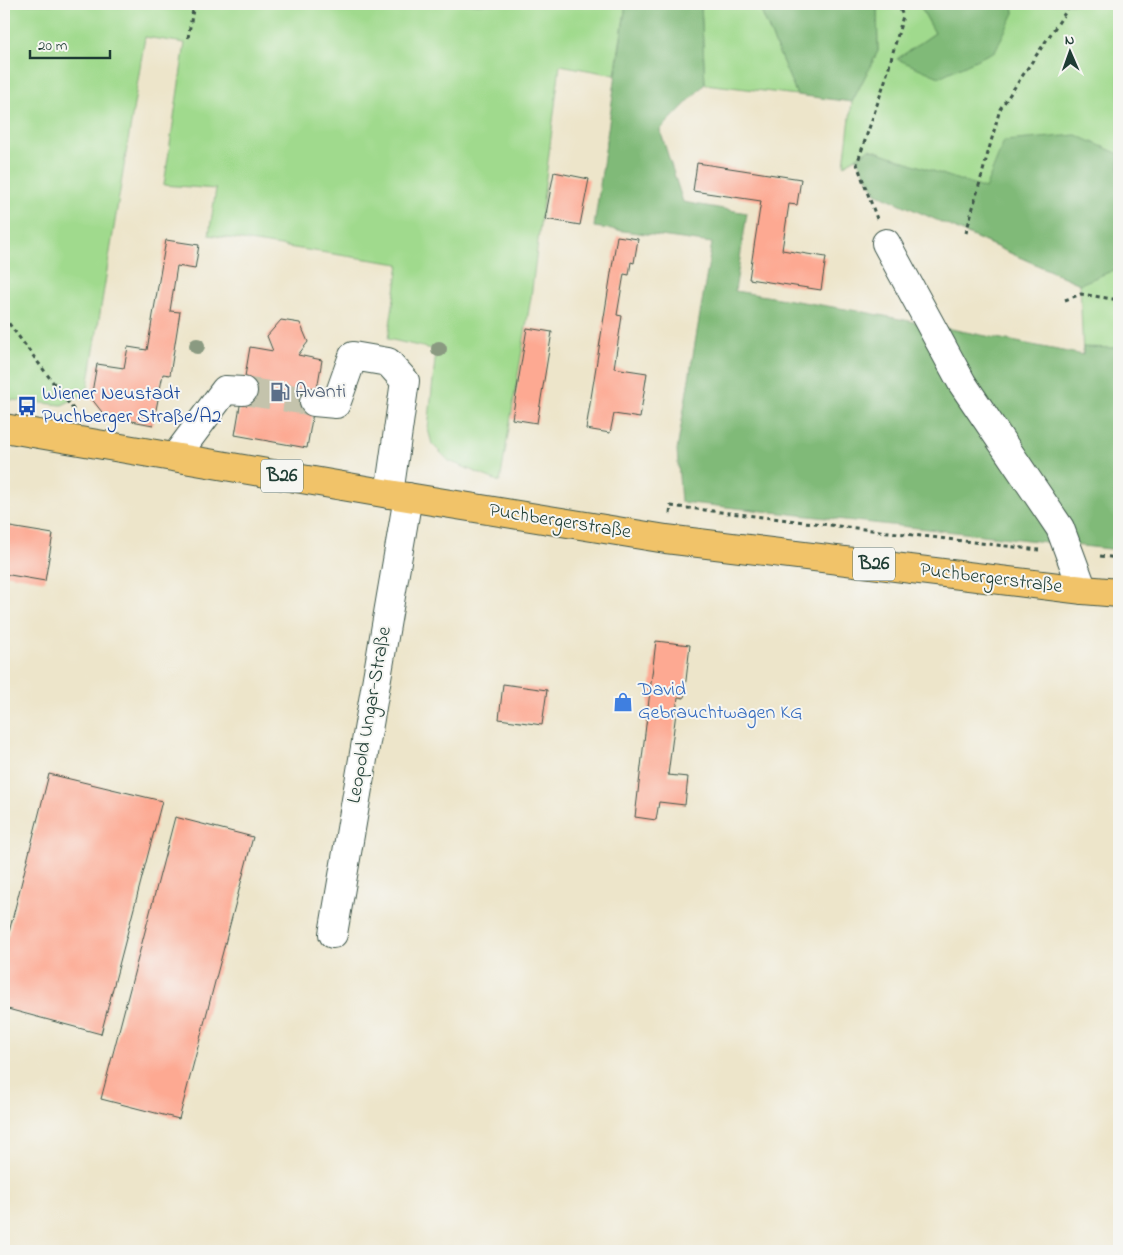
<svg xmlns="http://www.w3.org/2000/svg" width="1123" height="1255" font-family="'Indie Flower',sans-serif">
<style>
.green{fill:#a0da8d;stroke:#608c60}
.forest{fill:#80ba78;stroke:#507c56}
.building{fill:#fda992}
.lines{fill:none;stroke-linecap:round;stroke-linejoin:round}
.minor-tunnel{stroke:#c4c3ac;stroke-width:28;stroke-dasharray:28 14;stroke-linecap:butt}
.minor-casing{stroke:#3e564a;stroke-width:30}
.major-casing{stroke:#3e564a;stroke-width:30}
.path{stroke:#3e564a;stroke-width:3;stroke-dasharray:4 4;stroke-linecap:butt}
.minor{stroke:#fff;stroke-width:28}
.major{stroke:#f1c369;stroke-width:28}
.tree{fill:#8a9a81}
.labels{text-anchor:middle;dominant-baseline:central;stroke-width:4;stroke-linejoin:round;paint-order:stroke}
.shield{fill:#f6f6f2;stroke:#60746d;stroke-width:1}
.shield-label{font-size:19px;font-weight:bold;fill:#1f3d34}
.service-label{font-size:20px;fill:#4e5e75;stroke:#f6f6f2;text-anchor:start}
.transit-label{font-size:20px;fill:#164399;stroke:#f6f6f2;text-anchor:start}
.street-label{font-size:20px;fill:#1f3d34;stroke:#f6f6f2}
.shop-label{font-size:20px;fill:#366cbe;stroke:#f6f6f2;text-anchor:start}
</style>
<rect width="100%" height="100%" fill="#f6f6f2"/>
<filter id="ink" filterUnits="userSpaceOnUse"><feTurbulence type="fractalNoise" baseFrequency=".02" numOctaves="2"/><feDisplacementMap in="SourceGraphic" scale="10" xChannelSelector="R" yChannelSelector="G"/><feConvolveMatrix kernelMatrix="1 2 1 2 8 2 1 2 1" color-interpolation-filters="sRGB"/></filter>
<filter id="wash" filterUnits="userSpaceOnUse"><feTurbulence type="fractalNoise" baseFrequency=".0096" numOctaves="4" result="noise"/><feDisplacementMap in="SourceGraphic" scale="20" xChannelSelector="R" yChannelSelector="G"/><feGaussianBlur stdDeviation="1.12" result="paint"/><feColorMatrix in="noise" values="0 0 0 0 0 0 0 0 0 0 0 0 0 0 0 0 0 1.4 0 .05"/><feComposite in="paint" operator="in"/></filter>
<g filter="url(#wash)">
<rect width="100%" height="100%" fill="#ede5ca"/>
<g class="green">
<path d="M4 4H626L615 75 560 65 531 297 500 482 449 461 432 444 428 429 436 350 388 339 399 264 209 235 216 189 164 185 185 43 145 37 87 393 62 405 4 399Z"/>
<path d="M701 4H758L797 95 705 84Z"/>
<path d="M877 4H919L935 33 897 59 1014 13 1013 4H1119V550L1083 355 1080 284 956 229 970 185 870 149 844 165 852 102 878 51Z"/>
</g>
<g class="forest">
<path d="M626 4H701L705 84 660 130 683 202 747 213 735 291 864 312 1083 355V347L1119 348V550L681 502 677 450 712 243 594 227Z"/>
<path d="M758 4H877L878 51 852 102 797 95Z"/>
<path d="M919 4H1013L1014 13 995 51 939 77 897 59 935 33Z"/>
<path d="M1076 135 1119 154V268L1080 284 876 193 856 158 870 149 985 189 1004 141Z"/>
</g>
<g id="blocks">
<g class="building">
<path d="M697 163 801 179 797 205 789 204 782 250 826 257 821 290 749 279 761 201 693 191Z"/>
<path d="M554 172 589 179 580 225 545 219Z"/>
<path d="M617 236 638 239 634 263 631 262 629 275 624 274 617 315 622 316 614 368 647 373 640 418 614 414 610 433 586 429Z"/>
<path d="M166 240 199 245 195 269 177 266 170 311 180 312 170 375 163 374 153 425 105 416 91 398 97 364 124 368 128 347 147 350Z"/>
<path d="M281 320 300 323 308 342 298 355 322 360 307 448 235 435 250 347 273 351 267 336Z"/>
<path d="M527 328 552 332 537 423 512 419Z"/>
<path d="M4 526 53 534 45 581 4 574Z"/>
<path d="M656 641 690 645 684 698 678 697 668 775 688 777 685 805 659 802 656 820 635 817Z"/>
<path d="M503 684 547 690 542 725 499 719Z"/>
<path d="M49 774 162 801 101 1034 4 1008V952Z"/>
<path d="M175 817 253 837 179 1119 101 1099Z"/>
</g>
</g>
</g>
<g filter="url(#ink)">
<use href="#blocks" fill-opacity="0" stroke="#3e564a" stroke-width="1"/>
<g class="lines">
<path class="minor-tunnel" d="M243 391 314 402"/>
<defs>
<g id="minor">
<path d="M886 243 962 383 1060 528 1083 590"/>
<path d="M314 402 336 404 353 356 388 362 405 381 389 494"/>
<path d="M175 457 225 390 243 391"/>
<path d="M333 934 408 497"/>
</g>
<path id="major" d="M4 428 389 494 666 539 1083 590 1119 593"/>
</defs>
<use href="#minor" class="minor-casing"/>
<use href="#major" class="major-casing"/>
<g class="path">
<path d="M4 17 6 4"/>
<path d="M188 38 194 4"/>
<path d="M877 219 857 164 885 81 903 16 898 4"/>
<path d="M966 233 1000 109 1071 4"/>
<path d="M1065 300 1081 294 1119 300"/>
<path d="M4 317 73 409V412"/>
<path d="M670 514 671 506 1039 550"/>
<path d="M1100 556 1119 558"/>
</g>
<use href="#minor" class="minor"/>
<use href="#major" class="major"/>
</g>
<g class="tree">
<circle cx="197" cy="346" r="8"/>
<circle cx="439" cy="349" r="8"/>
</g>
</g>
<defs>
<symbol id="fuel-bare" viewBox="-9 -9 18 18"><path d="M-5.5-6h7V0h2V4h1.3V-2.5L3-4.5l.8-.8L6-3V5H2.5V1h-1V6h-7ZM-4.2-4.7v3.2H.2V-4.7Z" fill="#5c6f8a" stroke="#f6f6f2" stroke-width="2.5" paint-order="stroke"/></symbol>
<symbol id="bus-bare" viewBox="-9 -9 18 18"><path d="M-5-6H5V4H4V6H2V4H-2V6H-4V4H-5ZM-3.5-4V0h7V-4ZM-3.5 1.2v1.5H-2V1.2ZM2 1.2v1.5H3.5V1.2Z" fill="#1a4fb4" stroke="#f6f6f2" stroke-width="2.5" paint-order="stroke"/></symbol>
<symbol id="shop-bare" viewBox="-9 -9 18 18"><path d="M-5-2.5h2.3a2.7 3.5 0 0 1 5.4 0H5L5.5 6h-11ZM-1.5-2.5h3a1.5 2.3 0 0 0-3 0Z" fill="#3f7fe0" stroke="#f6f6f2" stroke-width="2.5" paint-order="stroke"/></symbol>
</defs>
<g fill-rule="evenodd">
<use href="#fuel-bare" x="266" y="378" width="28" height="28"/>
<use href="#bus-bare" x="13" y="392" width="28" height="28"/>
<use href="#shop-bare" x="609" y="688" width="28" height="28"/>
</g>
<g class="labels">
<g class="shield">
<rect x="261" y="459.5" width="42" height="33" rx="4"/>
<rect x="853" y="547.5" width="42" height="33" rx="4"/>
</g>
<g class="shield-label">
<text x="282" y="476">B26</text>
<text x="874" y="564">B26</text>
</g>
<g class="service-label">
<text x="295" y="392">Avanti</text>
</g>
<g class="transit-label">
<text x="42" y="394">Wiener Neustadt<tspan x="42" dy="23">Puchberger Straße/A2</tspan></text>
</g>
<g class="street-label">
<text transform="translate(560 522) rotate(9)">Puchbergerstraße</text>
<text transform="translate(991 579) rotate(7)">Puchbergerstraße</text>
<text transform="translate(370 715) rotate(-80)">Leopold Ungar-Straße</text>
</g>
<g class="shop-label">
<text x="638" y="690">David<tspan x="638" dy="23">Gebrauchtwagen KG</tspan></text>
</g>
</g>
<rect width="1123" height="1255" fill="none" stroke="#f6f6f2" stroke-width="20"/>
<g transform="translate(1070 52) rotate(358)" stroke="#f6f6f2" stroke-width="4" paint-order="stroke">
<path d="M0-4L9 19L0 12L-9 19Z" fill="#1f3d34"/>
<text y="-8" font-size="14" font-weight="bold" text-anchor="middle" fill="#1f3d34">N</text>
</g>
<path d="M30 50v8h80v-8" fill="none" stroke="#1f3d34" stroke-width="2.5"/>
<text x="38" y="50" font-size="15" fill="#1f3d34" stroke="#f6f6f2" stroke-width="4" paint-order="stroke">20 m</text>
</svg>
